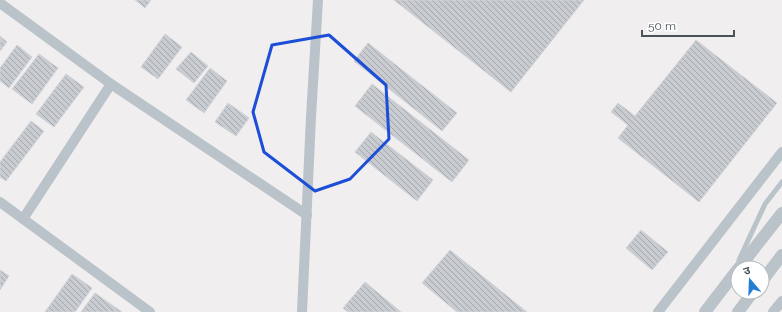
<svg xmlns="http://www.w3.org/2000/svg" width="782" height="312" font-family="Raleway,'Noto Sans Devanagari',sans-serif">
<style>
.building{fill:url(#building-back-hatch);stroke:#d2d4d9}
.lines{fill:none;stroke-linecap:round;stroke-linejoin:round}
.service{stroke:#bac3ca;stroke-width:5}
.minor{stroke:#bac3ca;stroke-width:10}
.tertiary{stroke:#bac3ca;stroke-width:12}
.marked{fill:none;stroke:#1d4ed8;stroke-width:3;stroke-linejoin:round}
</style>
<defs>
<pattern id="building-back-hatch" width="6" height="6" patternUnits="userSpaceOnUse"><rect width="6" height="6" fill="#c8cbd0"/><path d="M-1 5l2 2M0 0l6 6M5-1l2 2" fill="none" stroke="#a4a7ac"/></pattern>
</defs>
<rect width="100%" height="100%" fill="#f0eeee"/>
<g class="building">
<path d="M135 0H151L145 8Z"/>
<path d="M394 0H584L511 92Z"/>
<path d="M165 34 182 47 158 79 141 67Z"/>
<path d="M0 36 7 42 0 51Z"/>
<path d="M696 40 777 103 699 202 618 138 628 125 611 112 618 103 635 116Z"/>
<path d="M368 43 457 113 442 131 354 61Z"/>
<path d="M17 45 32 57 9 88 0 81V68Z"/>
<path d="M191 52 208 66 194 83 176 69Z"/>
<path d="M39 54 58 68 32 104 12 89Z"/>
<path d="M210 68 227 81 204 113 186 100Z"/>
<path d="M66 74 84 87 54 127 36 114Z"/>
<path d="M372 84 469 160 452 182 355 106Z"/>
<path d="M228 103 249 118 236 136 215 122Z"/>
<path d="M31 121 44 131 6 181 0 177V162Z"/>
<path d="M371 132 433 180 417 201 355 152Z"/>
<path d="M641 230 668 252 652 270 626 248Z"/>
<path d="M450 250 527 312H457L422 283Z"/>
<path d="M0 270 9 276 0 290Z"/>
<path d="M72 274 92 288 75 312H45Z"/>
<path d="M365 282 401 312H348L343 308Z"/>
<path d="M95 293 122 312H81Z"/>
</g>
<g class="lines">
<path class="service" d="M739 260 765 204 782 182"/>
<g class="minor">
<path d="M0 3 111 84 307 215"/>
<path d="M0 202 150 312"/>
<path d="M23 219 111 84"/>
<path d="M302 312 311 117 318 0"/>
<path d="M658 312 782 152"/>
<path d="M773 312 782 301"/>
</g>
<g class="tertiary">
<path d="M739 268 782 213"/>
<path d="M762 281 782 255"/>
<path d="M705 312 738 269"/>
<path d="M738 312 753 292"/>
</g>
</g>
<path class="marked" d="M329 35 386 85 389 139 350 179 315 191 264 152 253 112 272 45Z"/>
<g transform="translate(750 280) rotate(341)"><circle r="19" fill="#ffffff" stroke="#b5babd"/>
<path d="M0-3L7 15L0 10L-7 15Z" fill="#247dd4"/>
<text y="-6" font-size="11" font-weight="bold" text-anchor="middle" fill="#47525a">उ</text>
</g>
<path d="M642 30v6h92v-6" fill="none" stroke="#47525a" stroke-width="2"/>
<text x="648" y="30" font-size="12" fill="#47525a" stroke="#ffffff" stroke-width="3" paint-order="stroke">50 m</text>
</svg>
